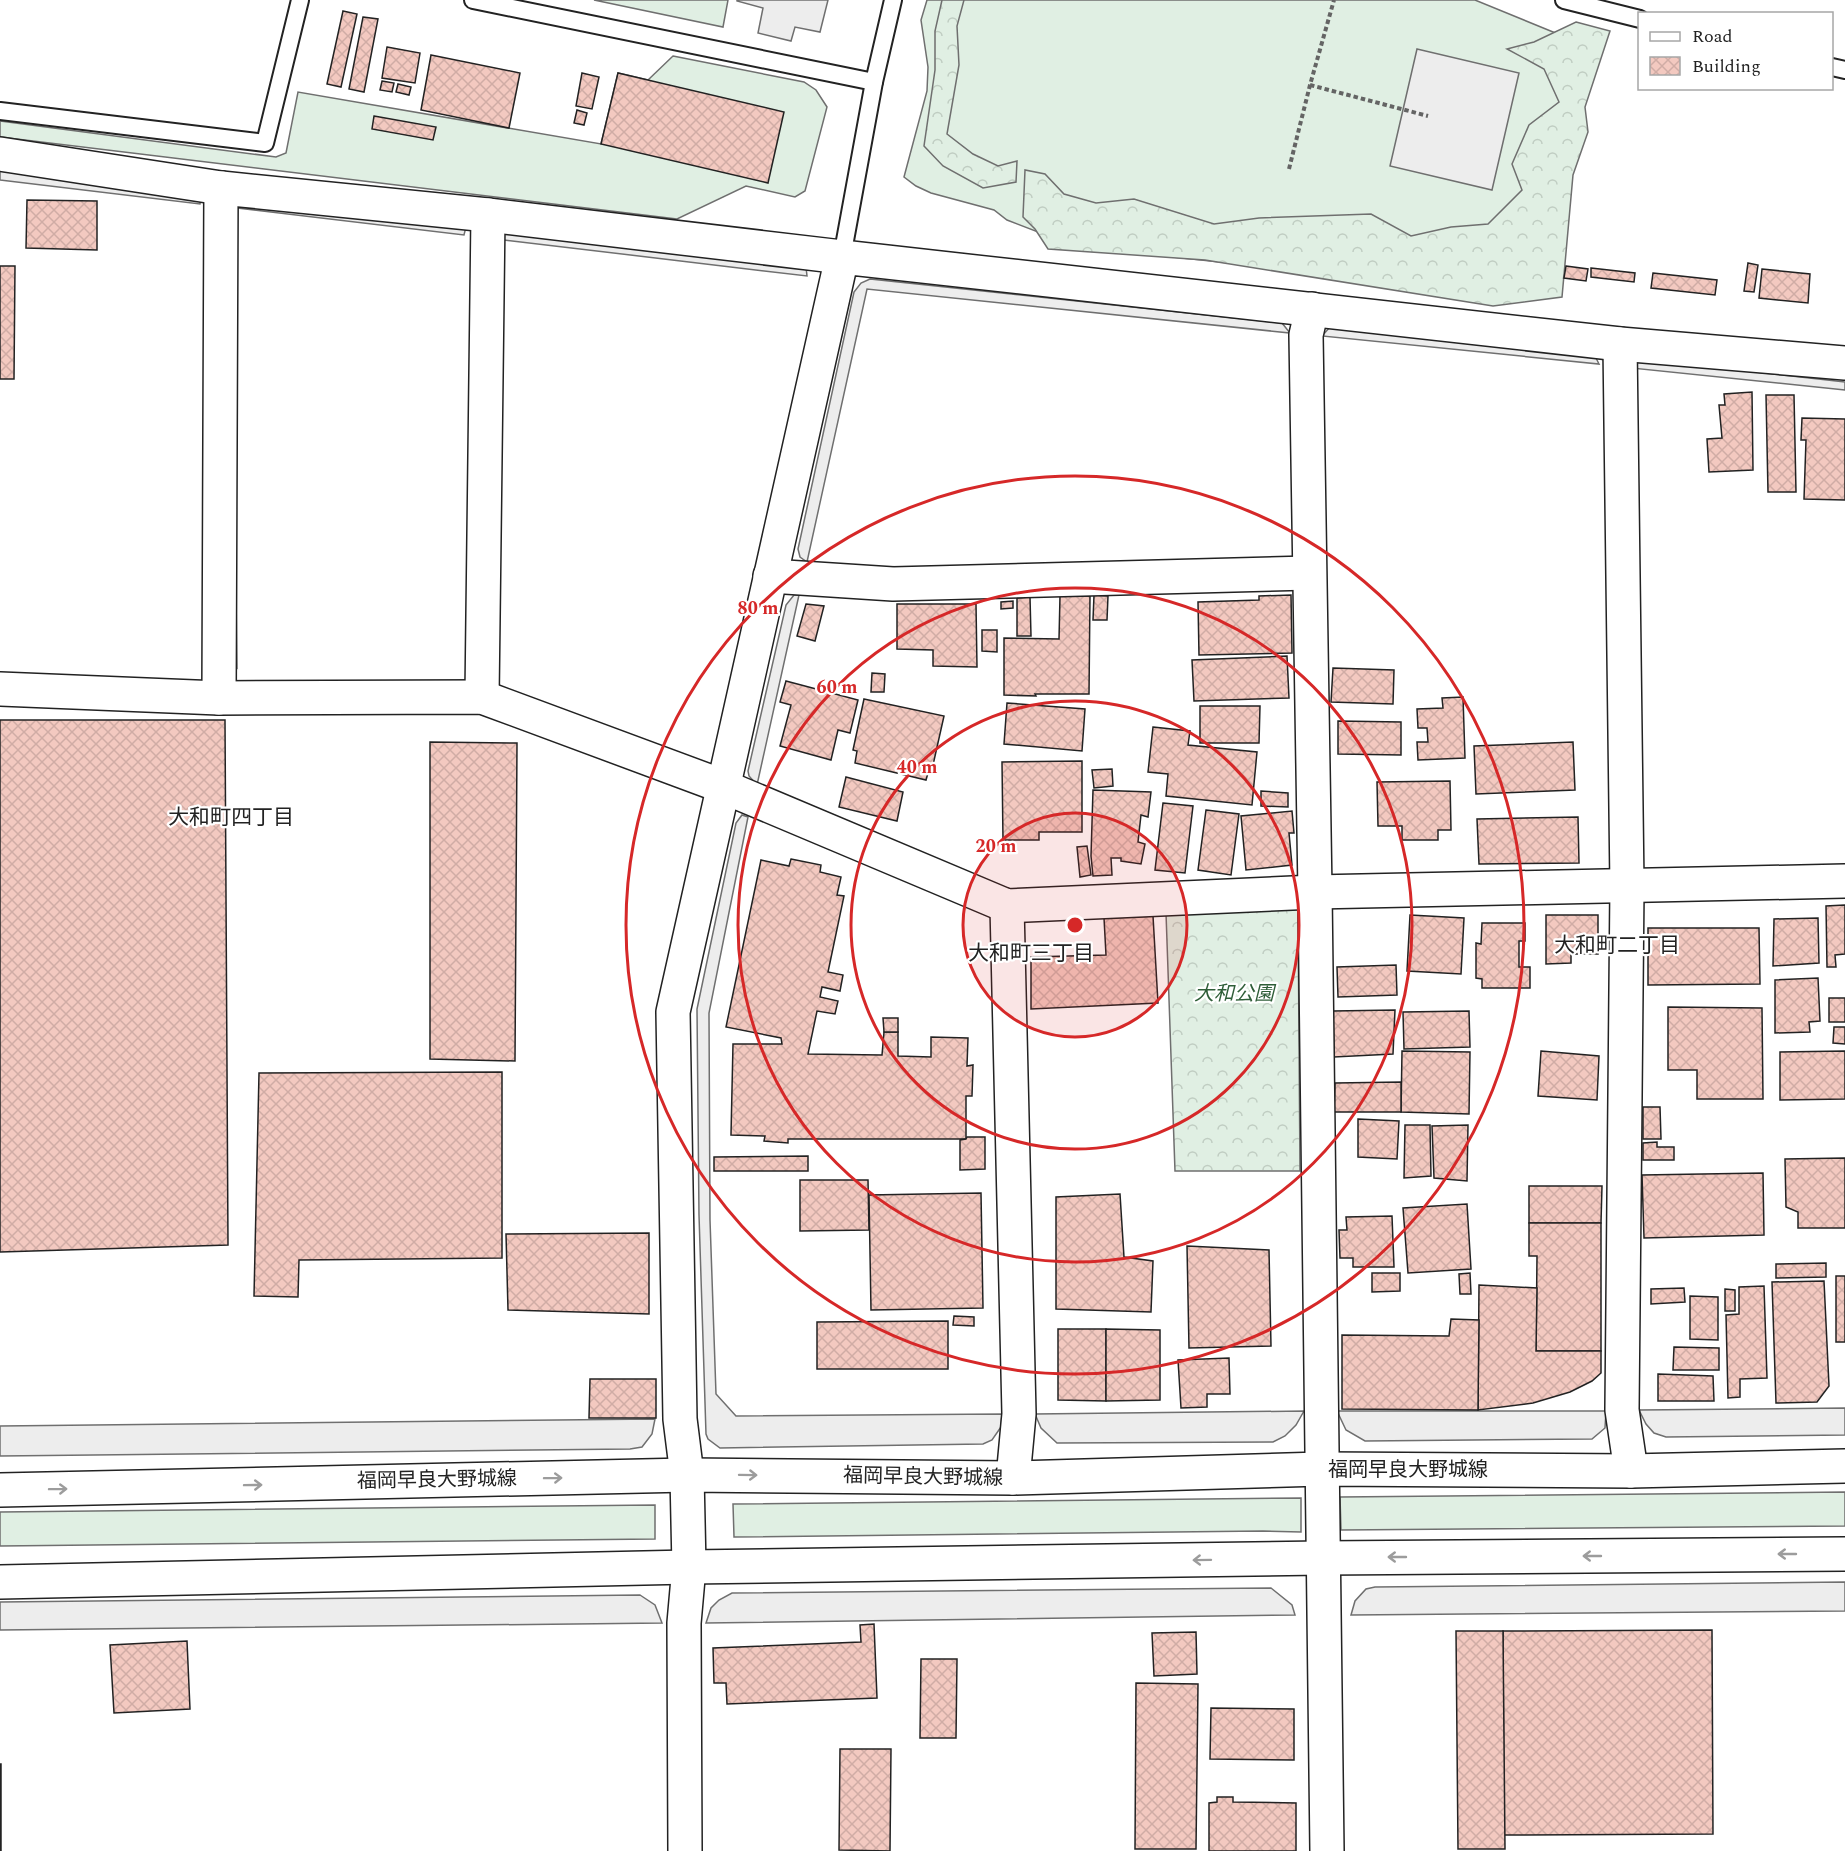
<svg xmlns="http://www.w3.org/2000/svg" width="1845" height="1851" font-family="Spectral,'Noto Sans JP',serif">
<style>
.grass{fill:#e0efe3;stroke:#6f6f6f;stroke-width:1.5}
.forest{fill:url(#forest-crowns);stroke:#6f6f6f;stroke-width:1.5}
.parking{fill:#ededed;stroke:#6f6f6f;stroke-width:1.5}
.building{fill:url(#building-cross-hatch);stroke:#222;stroke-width:1.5}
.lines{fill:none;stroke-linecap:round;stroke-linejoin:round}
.service-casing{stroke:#222;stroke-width:20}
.minor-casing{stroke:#222;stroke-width:36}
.tertiary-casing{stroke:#222;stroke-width:36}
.primary-casing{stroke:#222;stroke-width:36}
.path{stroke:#646464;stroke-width:4;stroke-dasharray:4.5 3;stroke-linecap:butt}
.service{stroke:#fff;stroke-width:16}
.minor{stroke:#fff;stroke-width:33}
.tertiary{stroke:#fff;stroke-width:33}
.primary{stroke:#fff;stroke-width:33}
.oneway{stroke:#9c9c9c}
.ring{fill:none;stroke:#d62828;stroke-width:3}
.labels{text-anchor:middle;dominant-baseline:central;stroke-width:4.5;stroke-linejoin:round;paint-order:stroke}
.park-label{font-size:20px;font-style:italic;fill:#2f5e38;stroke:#fff}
.street-label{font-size:20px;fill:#222;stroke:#fff}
.neighbourhood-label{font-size:21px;fill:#222;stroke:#fff}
.centre{fill:#d62828;stroke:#fff;stroke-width:3}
.ring-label{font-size:18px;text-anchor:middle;font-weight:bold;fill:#d62828;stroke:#fff;stroke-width:4.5;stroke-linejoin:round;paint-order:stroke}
</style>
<defs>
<pattern id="forest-crowns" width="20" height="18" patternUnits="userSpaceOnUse" patternTransform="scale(1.5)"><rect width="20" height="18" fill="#e0efe3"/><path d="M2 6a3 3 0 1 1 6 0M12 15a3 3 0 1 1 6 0" fill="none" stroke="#c0cdc2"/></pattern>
<pattern id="building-cross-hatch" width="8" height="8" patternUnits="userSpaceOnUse" patternTransform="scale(1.5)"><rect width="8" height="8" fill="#f3c9c0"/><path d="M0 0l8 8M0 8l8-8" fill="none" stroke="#d0aca5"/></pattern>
</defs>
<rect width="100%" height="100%" fill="#fff"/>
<g class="grass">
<path d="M594 0H728L723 27Z"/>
<path d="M927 0H1475L1580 43 1546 296 1077 247 1007 220 994 210 931 193 916 186 904 177 927 91 928 67 921 20Z"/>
<path d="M673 56 804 82 816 90 827 107 805 191 795 197 746 186 677 219 0 137V121L276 157 286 153 298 92 601 144 618 73 648 80Z"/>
<path d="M1845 1492V1526L1341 1530 1340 1497Z"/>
<path d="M1301 1498V1532L1263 1531 734 1537 733 1504Z"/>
<path d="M655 1505V1539L0 1546V1512Z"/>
</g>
<g class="forest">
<path d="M942 0H964L957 26 959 65 947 134 973 154 998 166 1017 161 1016 182 983 188 943 166 924 146 935 70V31Z"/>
<path d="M1576 22 1610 31 1585 107 1588 132 1573 175 1562 297 1493 306 1205 260 1048 249 1035 229 1023 217 1025 170 1045 174 1064 194 1096 203 1134 199 1214 224 1259 218 1371 214 1411 236 1451 227 1488 224 1522 190 1512 164 1529 125 1559 102 1544 69 1507 49 1534 42Z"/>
<path d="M1298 908 1300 1171H1175L1166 913Z"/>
</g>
<g class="parking">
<path d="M737 0H828L820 32 795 27 791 41 758 33 763 8 737 1Z"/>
<path d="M1417 49 1519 73 1492 190 1390 166Z"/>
<path d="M0 171 202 194 200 204 0 180Z"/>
<path d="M231 199 466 227 464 235 237 208 231 226 237 668 229 662Z"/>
<path d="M497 230 806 267 807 276 496 239Z"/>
<path d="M870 279 1282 323 1290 333 867 289 807 562 800 557 798 549 854 292 861 283Z"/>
<path d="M1330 327 1590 355 1596 358 1599 364 1322 336Z"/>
<path d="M1637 359 1845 382V390L1631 368Z"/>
<path d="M794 595H799L757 785 749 776 748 771 786 605Z"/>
<path d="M742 815 748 817 709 1013 710 1220 716 1394 736 1416 1002 1414 1001 1427 992 1440 983 1444 720 1448 708 1439 706 1434 699 1215 697 1009 736 823Z"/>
<path d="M1845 1408V1435L1666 1437 1654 1433 1646 1424 1639 1410Z"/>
<path d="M1304 1411 1296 1425 1285 1436 1273 1442 1057 1443 1041 1428 1035 1414Z"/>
<path d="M1337 1411H1606L1605 1428 1592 1439 1365 1441 1346 1430Z"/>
<path d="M655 1419 652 1434 642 1447 630 1449 0 1456V1426Z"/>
<path d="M1845 1582V1611L1351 1615 1355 1601 1366 1589 1375 1587Z"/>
<path d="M1271 1588 1292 1605 1295 1615 706 1623 711 1608 719 1600 732 1593Z"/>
<path d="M640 1595 655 1605 662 1623 0 1630V1602Z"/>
</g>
<g class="building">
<path d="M343 11 357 14 341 87 327 84Z"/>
<path d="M363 17 378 19 364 92 349 89Z"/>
<path d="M387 47 420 53 415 83 382 78Z"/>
<path d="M431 55 520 73 509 128 421 110Z"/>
<path d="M582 73 599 77 592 109 576 106Z"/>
<path d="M618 73 784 112 768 183 601 144Z"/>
<path d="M382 81 394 83 392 92 380 90Z"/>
<path d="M398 84 411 87 409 95 396 92Z"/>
<path d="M577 110 587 113 584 125 574 123Z"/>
<path d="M374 116 436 127 433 140 372 129Z"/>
<path d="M27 200 97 201V250L26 248Z"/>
<path d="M1748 263 1758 265 1754 292 1744 291Z"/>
<path d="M0 266H15L14 379H0Z"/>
<path d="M1566 266 1588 269 1586 281 1564 278Z"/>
<path d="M1591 268 1635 273 1634 282 1591 277Z"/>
<path d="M1762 269 1810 274 1808 303 1759 298Z"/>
<path d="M1653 273 1717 280 1715 295 1651 288Z"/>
<path d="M1752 392 1753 470 1709 472 1707 439 1722 438 1719 405H1725L1724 394Z"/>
<path d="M1766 395H1794L1796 492H1768Z"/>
<path d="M1802 418 1845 419V500L1804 499 1806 440H1801Z"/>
<path d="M1094 595 1108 596 1107 620H1093Z"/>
<path d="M1291 595 1292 653 1199 655 1198 602 1259 600V596Z"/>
<path d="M1060 596H1090L1089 694H1035L1036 696 1004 695V638L1059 639Z"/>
<path d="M1030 597 1031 636H1017V598Z"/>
<path d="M1013 601V608L1001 609V602Z"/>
<path d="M806 604 824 606 815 641 797 636Z"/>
<path d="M897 604H976L977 667 933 666V650L897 649Z"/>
<path d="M982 630H997V652L982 651Z"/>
<path d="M1287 656 1289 698 1194 701 1192 660Z"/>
<path d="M1333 668 1394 670 1393 704 1331 702Z"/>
<path d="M872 673 885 674 884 692H871Z"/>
<path d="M786 681 858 700 850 733 838 730 831 760 780 746 791 705 780 702Z"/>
<path d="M1463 697 1465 758 1418 760 1417 742H1428L1427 728H1418L1417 709 1443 708 1442 698Z"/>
<path d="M864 699 944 716 931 774 928 773 926 780 855 763 857 751 853 750Z"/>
<path d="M1007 703 1085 709 1082 751 1004 744Z"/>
<path d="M1200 706H1260L1259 743H1200Z"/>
<path d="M0 720H225L228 1245 0 1252Z"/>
<path d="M1338 721 1401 722V755L1338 754Z"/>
<path d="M1153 727 1190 731 1188 745 1257 752 1252 805 1166 796 1168 774 1148 772Z"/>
<path d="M430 742 517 743 515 1061 430 1059Z"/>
<path d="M1573 742 1575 790 1476 794 1474 746Z"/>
<path d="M1082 761V832H1039V840H1003L1002 762Z"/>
<path d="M1112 769 1113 786 1094 788 1092 770Z"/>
<path d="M846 777 903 792 897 821 839 807Z"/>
<path d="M1450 781 1451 830H1438V840H1402V826H1378L1377 782Z"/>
<path d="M1093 790 1151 792 1148 817 1141 815 1138 842 1145 844 1141 864 1121 861V858H1111L1112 875 1093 876 1091 856Z"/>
<path d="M1261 791 1288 793V807L1261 806Z"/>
<path d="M1163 803 1193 806 1185 873 1155 870Z"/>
<path d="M1206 810 1239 814 1231 875 1198 870Z"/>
<path d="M1292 811 1294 833H1289L1292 865 1246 870 1241 816Z"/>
<path d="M1578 817 1579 863 1479 864 1477 819Z"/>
<path d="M1087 846 1091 875 1080 877 1077 847Z"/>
<path d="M791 859 821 865 820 872 841 877 837 895 844 896 828 972 843 975 840 991 822 987 820 997 838 1001 835 1014 817 1011 808 1054 882 1055 884 1032H898V1056L931 1057V1037L968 1038 967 1066 973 1065 972 1096H966V1139H788V1143L764 1141 765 1136 731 1135 733 1044H782L781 1038 726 1027 761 860 789 866Z"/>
<path d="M1845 905V954L1835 955 1836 967H1827L1826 906Z"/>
<path d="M1410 915 1464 918 1461 974 1407 971Z"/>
<path d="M1546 915H1598V954H1571V963L1546 964Z"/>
<path d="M1153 916 1158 1003 1031 1009V957L1106 955 1104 918Z"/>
<path d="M1818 918 1819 963 1773 966 1774 919Z"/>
<path d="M1482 923H1525V941H1519V967H1530V988H1482V979L1476 978V943L1481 944Z"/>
<path d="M1648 928H1759L1760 984 1648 985Z"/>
<path d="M1396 965 1397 995 1338 997 1337 967Z"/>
<path d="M1818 978 1820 1021 1809 1022 1810 1032 1775 1033V980Z"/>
<rect x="1829" y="998" width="16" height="24"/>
<path d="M1668 1007 1762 1008 1763 1099H1697V1070H1668Z"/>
<path d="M1395 1010 1393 1054 1334 1057 1333 1011Z"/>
<path d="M1469 1011 1470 1047 1404 1049 1403 1012Z"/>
<path d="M883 1018H898V1032H884Z"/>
<path d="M1834 1027H1845V1044L1833 1043Z"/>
<path d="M1402 1051 1470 1052 1469 1114 1401 1112Z"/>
<path d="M1541 1051 1599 1056 1597 1100 1538 1096Z"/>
<path d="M1845 1051V1099L1780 1100V1052Z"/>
<path d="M502 1072V1258L299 1260 298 1297 254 1296 259 1073Z"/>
<path d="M1401 1082V1112H1334L1335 1083Z"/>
<path d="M1643 1107H1660L1661 1139H1643Z"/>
<path d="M1358 1119 1399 1121 1397 1159 1358 1157Z"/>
<path d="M1405 1125H1430L1431 1176 1404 1178Z"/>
<path d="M1468 1125 1467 1181 1434 1178 1432 1126Z"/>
<path d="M967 1137H985V1169L960 1170V1140L966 1139Z"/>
<path d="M1657 1142V1147H1674V1160H1643V1143Z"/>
<path d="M808 1156V1171H714V1157Z"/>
<path d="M1845 1158V1228H1798V1212L1786 1207 1785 1159Z"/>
<path d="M1763 1173 1764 1235 1644 1238 1642 1175Z"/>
<path d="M800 1180H868L869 1230 800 1231Z"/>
<path d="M1529 1186H1602L1601 1223H1529Z"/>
<path d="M981 1193 983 1308 871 1310 869 1195Z"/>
<path d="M1120 1194 1124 1257 1153 1261 1151 1312 1056 1309V1197Z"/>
<path d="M1467 1204 1471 1269 1408 1273 1403 1208Z"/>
<path d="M1392 1216 1394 1267H1353V1258H1340L1339 1230H1347L1346 1217Z"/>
<path d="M1529 1223H1601V1351H1536L1537 1256H1529Z"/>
<path d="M649 1233V1314L508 1310 506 1234Z"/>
<path d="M1187 1246 1269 1250 1271 1346 1189 1348Z"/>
<path d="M1826 1263V1277L1776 1278V1264Z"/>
<path d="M1372 1273H1400V1291L1372 1292Z"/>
<path d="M1470 1273 1471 1294H1460L1459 1274Z"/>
<rect x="1836" y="1276" width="9" height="66"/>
<path d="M1824 1281 1829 1386 1817 1402 1776 1403 1772 1282Z"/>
<path d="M1479 1285 1537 1288 1536 1351H1601V1373L1592 1381 1570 1392 1533 1403 1478 1410Z"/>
<path d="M1764 1286 1767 1378 1740 1379V1397L1728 1398 1726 1315 1739 1314V1287Z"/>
<path d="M1684 1288 1685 1302 1651 1304V1289Z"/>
<path d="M1725 1289 1735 1290V1311H1725Z"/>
<path d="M1690 1296 1718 1297V1340L1690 1339Z"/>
<path d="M954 1316 974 1317V1326L953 1325Z"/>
<path d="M1451 1319 1479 1320 1478 1410 1342 1409V1335L1449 1336Z"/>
<path d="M948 1321V1369H817V1322Z"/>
<path d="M1058 1329H1106V1401L1058 1400Z"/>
<path d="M1106 1329 1160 1330V1400L1106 1401Z"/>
<path d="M1674 1347 1719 1348V1370H1673Z"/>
<path d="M1229 1358 1230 1394H1207V1407L1181 1408 1178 1360Z"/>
<path d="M1658 1374 1713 1376 1714 1401H1658Z"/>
<path d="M590 1379H656V1418H589Z"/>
<path d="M874 1624 877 1698 727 1704 726 1683H714L713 1648 861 1642 860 1625Z"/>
<path d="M1712 1630 1713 1834 1504 1835 1503 1631Z"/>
<path d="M1456 1631H1503L1505 1849H1458Z"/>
<path d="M1196 1632 1197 1674 1154 1676 1152 1633Z"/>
<path d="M187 1641 190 1709 114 1713 110 1645Z"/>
<path d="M921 1659H957L956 1738H920Z"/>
<path d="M1136 1683 1198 1684 1196 1849H1135Z"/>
<path d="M1211 1708 1294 1709V1760L1210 1759Z"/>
<path d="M840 1749H891L890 1851 839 1850Z"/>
<rect x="0" y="1764" width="1" height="87"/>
<path d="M1217 1797H1233V1802L1296 1803V1851H1209V1803L1217 1802Z"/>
</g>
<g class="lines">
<defs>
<g id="service">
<path d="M473 0 874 82"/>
<path d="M1564 0 1640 19"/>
<path d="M1832 67 1845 70"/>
<path d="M0 111 265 143 300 0"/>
<path d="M842 257 874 82 893 0"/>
</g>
<g id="minor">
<path d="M0 154 221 188 488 215 842 257"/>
<path d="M1312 309 1306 335 1315 892 1327 1851"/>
<path d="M1620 344 1627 886 1622 1410 1631 1471"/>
<path d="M770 576 893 584 1309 573"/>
<path d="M0 689 219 698 482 697 722 786 1007 906 1315 892 1845 881"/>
<path d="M482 697 488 215"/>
<path d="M219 698 221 188"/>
<path d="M1007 906 1019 1414 1013 1478"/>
<path d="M685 1851 684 1623 689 1567"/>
</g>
<path id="tertiary" d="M689 1567 687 1475 680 1419 673 1012 842 257 1620 344 1845 363"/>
<g id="primary">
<path d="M0 1490 687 1475 1013 1478 1321 1469 1631 1471 1845 1466"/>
<path d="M0 1582 689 1567 1322 1558 1845 1554"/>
</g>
</defs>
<use href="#service" class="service-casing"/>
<use href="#minor" class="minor-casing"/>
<use href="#tertiary" class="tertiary-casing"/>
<use href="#primary" class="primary-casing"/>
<g class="path">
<path d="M1310 85 1428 116"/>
<path d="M1289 169 1310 85 1334 0"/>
</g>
<use href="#service" class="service"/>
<use href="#minor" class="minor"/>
<use href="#tertiary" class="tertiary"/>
<use href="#primary" class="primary"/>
</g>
<defs><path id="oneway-shaft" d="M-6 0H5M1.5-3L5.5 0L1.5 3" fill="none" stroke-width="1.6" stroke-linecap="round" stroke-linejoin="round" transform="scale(1.5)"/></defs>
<g class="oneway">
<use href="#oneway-shaft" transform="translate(748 1475) rotate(1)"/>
<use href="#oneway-shaft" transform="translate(553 1478) rotate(-1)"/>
<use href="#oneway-shaft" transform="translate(253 1485) rotate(-1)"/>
<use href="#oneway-shaft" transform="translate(58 1489) rotate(-1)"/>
<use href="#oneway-shaft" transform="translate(1787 1554) rotate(180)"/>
<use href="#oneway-shaft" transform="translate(1592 1556) rotate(180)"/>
<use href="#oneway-shaft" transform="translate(1397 1557) rotate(180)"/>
<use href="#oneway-shaft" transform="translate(1202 1560) rotate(179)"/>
</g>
<circle cx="1075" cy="925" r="112" fill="#d62828" fill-opacity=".12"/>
<g class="ring">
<circle cx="1075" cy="925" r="112"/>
<circle cx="1075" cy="925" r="224"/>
<circle cx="1075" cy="925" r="337"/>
<circle cx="1075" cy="925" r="449"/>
</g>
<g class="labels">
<g class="park-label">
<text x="1234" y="994">大和公園</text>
</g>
<g class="street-label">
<text x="1408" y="1470">福岡早良大野城線</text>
<text transform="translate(923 1477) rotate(1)">福岡早良大野城線</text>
<text transform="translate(437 1480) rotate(-1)">福岡早良大野城線</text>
</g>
<g class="neighbourhood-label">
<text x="231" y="818">大和町四丁目</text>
<text x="1617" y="946">大和町二丁目</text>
<text x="1031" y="954">大和町三丁目</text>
</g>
</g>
<circle cx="1075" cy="925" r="9" class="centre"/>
<g class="ring-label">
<text x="758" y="614">80 m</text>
<text x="837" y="693">60 m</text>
<text x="917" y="773">40 m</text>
<text x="996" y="852">20 m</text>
</g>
<rect x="1638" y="12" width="195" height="78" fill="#ffffff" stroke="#a7a7a7" stroke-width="1.5"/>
<rect x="1650" y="32" width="30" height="9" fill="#ffffff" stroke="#a7a7a7" stroke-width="1.5"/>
<text x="1692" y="42" font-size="18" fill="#222222">Road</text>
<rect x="1650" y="57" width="30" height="18" fill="url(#building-cross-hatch)" stroke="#a7a7a7" stroke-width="1.5"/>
<text x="1692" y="72" font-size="18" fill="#222222">Building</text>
</svg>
